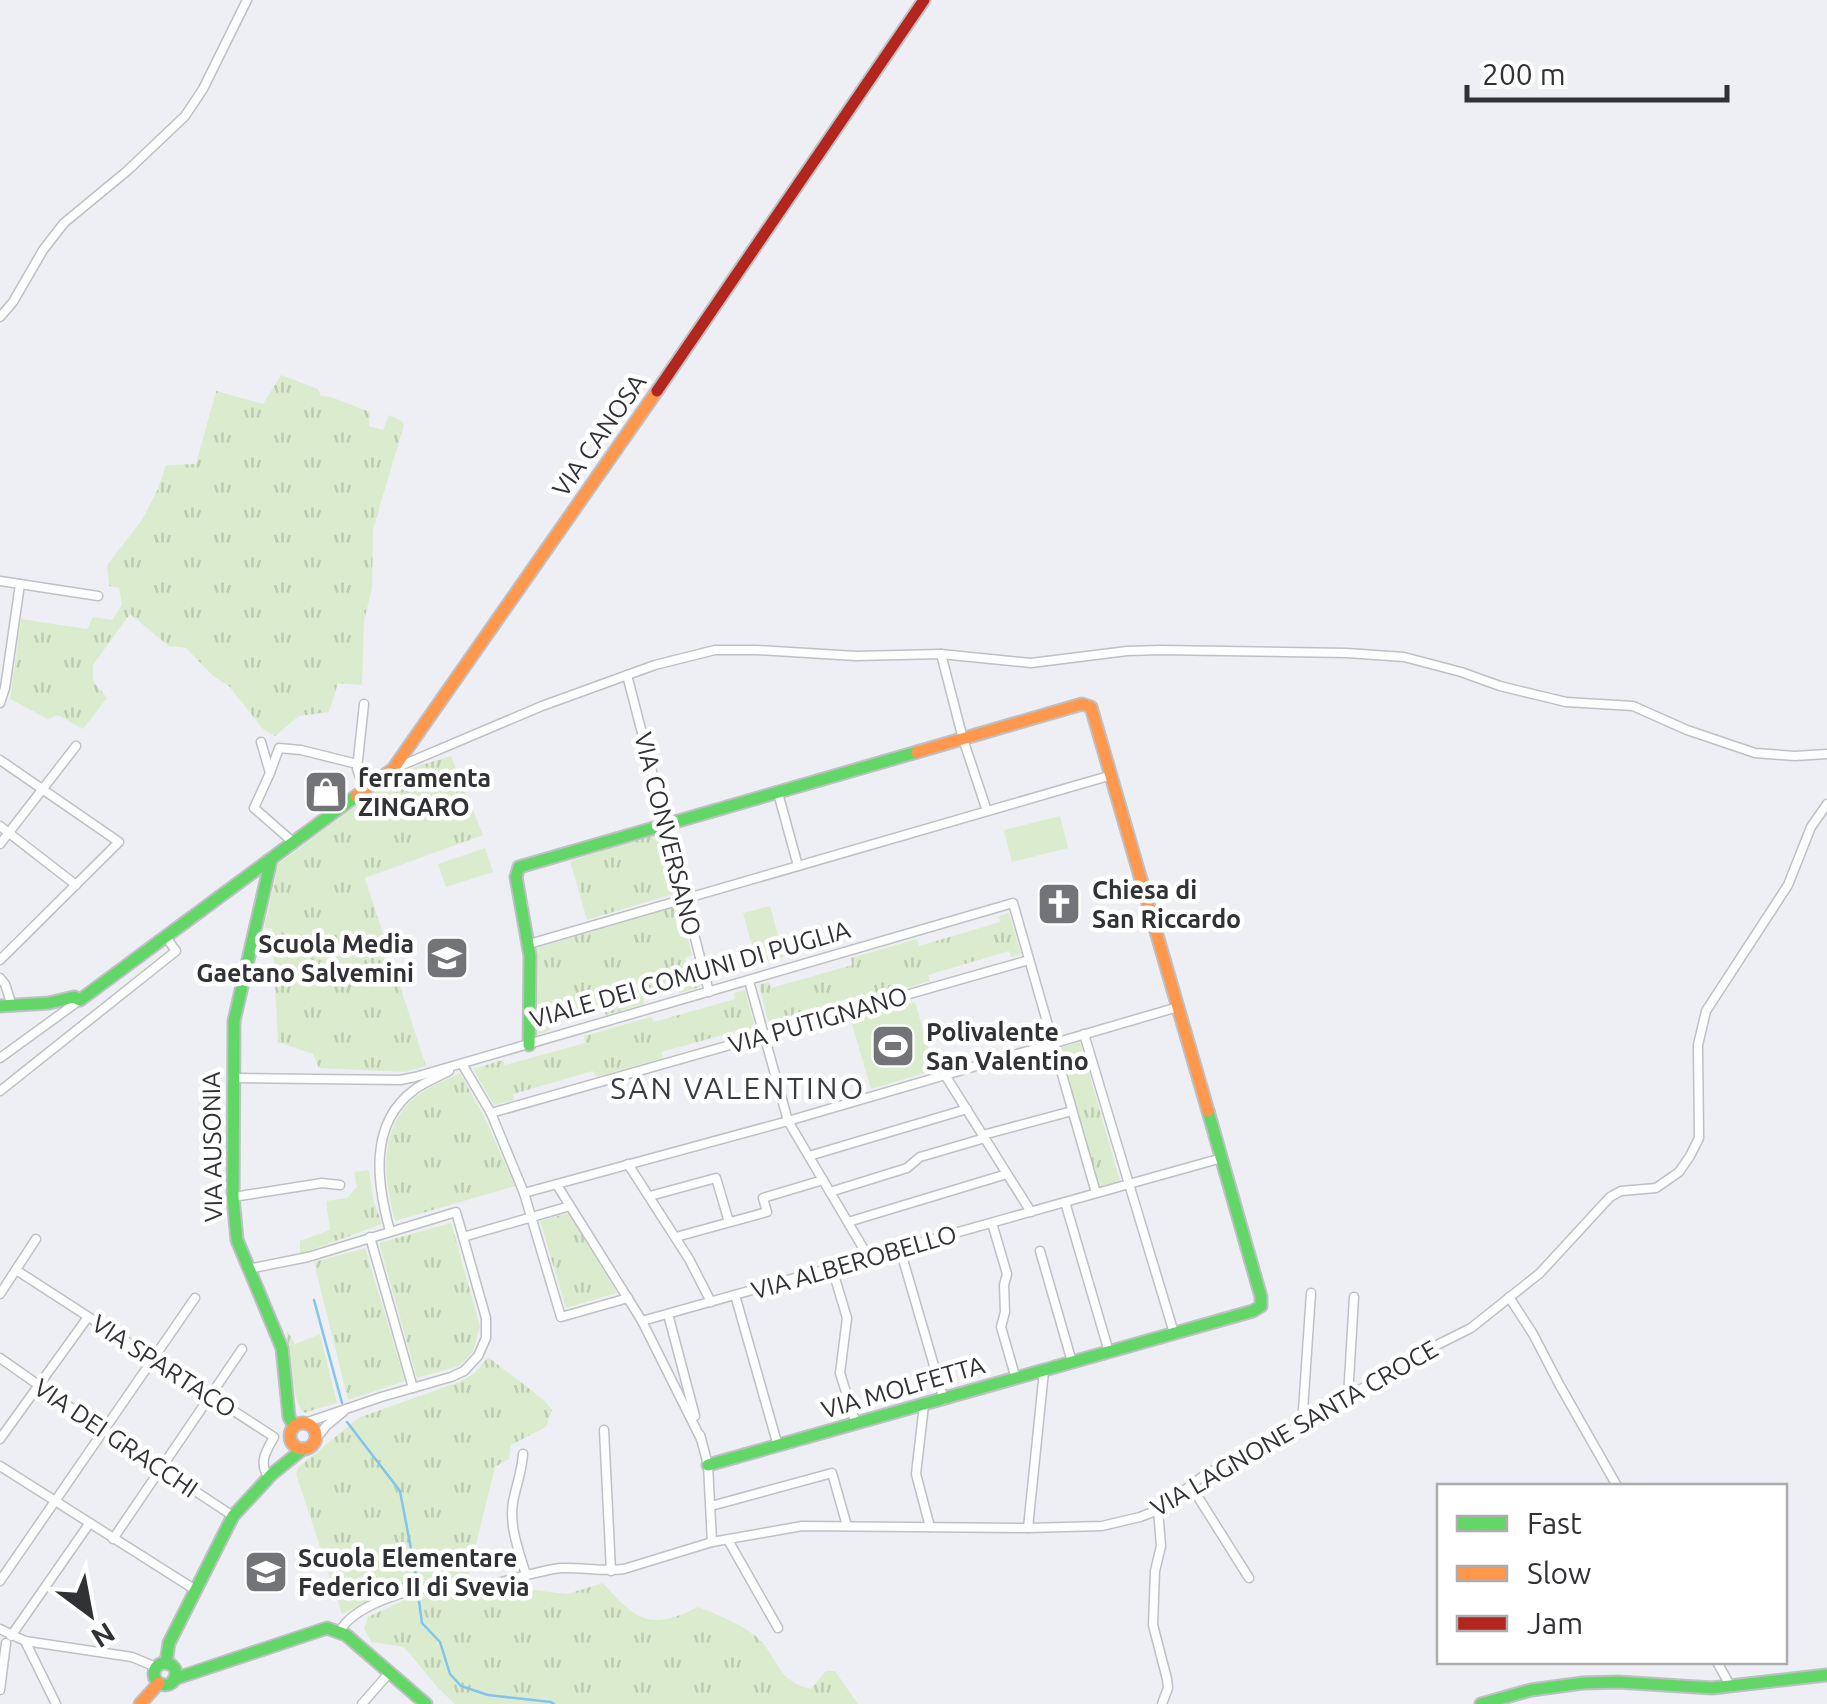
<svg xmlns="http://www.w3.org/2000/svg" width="1827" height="1704" font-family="Ubuntu,sans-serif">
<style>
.grass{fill:url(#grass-tufts)}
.pitch{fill:#dbecce}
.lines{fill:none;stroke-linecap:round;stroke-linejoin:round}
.stream{stroke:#81c4ed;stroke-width:2.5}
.street-casing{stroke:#bec0c4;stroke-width:11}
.fast-casing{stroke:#bec0c4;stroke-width:15}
.slow-casing{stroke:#bec0c4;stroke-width:15}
.jam-casing{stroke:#bec0c4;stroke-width:15}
.street{stroke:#fcfdfd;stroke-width:8}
.fast{stroke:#63d668;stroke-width:11}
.slow{stroke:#ff974d;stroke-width:11}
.jam{stroke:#b3261e;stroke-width:11}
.labels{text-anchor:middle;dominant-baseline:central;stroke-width:9;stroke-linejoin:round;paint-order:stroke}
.street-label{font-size:25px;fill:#313235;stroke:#fff}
.poi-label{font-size:25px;font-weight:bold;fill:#313235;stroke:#fff;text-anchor:start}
.quarter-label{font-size:30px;letter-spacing:2.5px;fill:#393c43;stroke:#fff}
</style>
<defs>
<pattern id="grass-tufts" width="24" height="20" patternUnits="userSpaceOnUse" patternTransform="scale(2.5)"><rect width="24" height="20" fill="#dbecce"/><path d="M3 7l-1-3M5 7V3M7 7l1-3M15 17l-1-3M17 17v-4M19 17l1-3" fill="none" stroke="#bccbb2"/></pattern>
</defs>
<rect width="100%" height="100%" fill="#edeff4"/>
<g class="grass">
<path d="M281 375 318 389 321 396 331 397 370 412 369 426 383 430 389 415 402 421 404 425 373 529 372 589 364 621 362 685 338 683 329 712 299 716 275 736 263 729 229 686 213 676 186 648 169 646 130 614 93 665V681L107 698 83 729 58 715 48 719 10 699 21 619 87 629 93 617 112 620 122 605 119 588 109 586 107 565 142 520 158 489 166 465 196 464 216 391 263 404Z"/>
<path d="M451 756 483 835 365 878 426 1066 405 1072 319 1068 313 1054 278 1042 272 929 264 928 278 864 402 771Z"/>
<path d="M660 833 676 893 587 920 570 861Z"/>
<path d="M679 906 681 912 674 915 680 937 687 936 692 955 685 958 691 980 698 979 700 987 680 993 677 987 643 997 644 1004 606 1015 603 1009 550 1025V1030L535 1036 536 948Z"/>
<path d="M1009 913 1021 954 1011 957 1009 951 928 975 930 981 863 1001 861 995 780 1019 781 1024 770 1028 759 985 769 982 771 988 852 965 851 958 917 939 919 946 1000 922 999 916Z"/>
<path d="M745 990 756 1031 745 1034 743 1029 662 1052 663 1058 596 1077 593 1071 513 1094 514 1100 494 1105 473 1069 503 1060 505 1065 585 1043 584 1036 651 1017 654 1022 735 999 734 993Z"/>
<path d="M1080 1042 1120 1181 1099 1187 1059 1048Z"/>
<path d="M460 1073 484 1116 515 1186 395 1221C384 1179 377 1127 417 1096 430 1086 446 1080 460 1073Z"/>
<path d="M369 1170 373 1199 382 1224 300 1254V1241L330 1230 326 1201 347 1198 357 1187 354 1172Z"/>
<path d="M569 1213 617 1293 566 1308 540 1221Z"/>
<path d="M451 1223 480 1326 473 1352 459 1366 417 1378 379 1243Z"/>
<path d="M365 1248 405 1381 348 1400 314 1262Z"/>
<path d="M288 1332 295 1344 320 1334 337 1403 304 1413C290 1398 292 1356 286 1333Z"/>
<path d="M488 1357 544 1400 552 1410 546 1427 511 1445 509 1459 495 1467 467 1581 428 1582 390 1593 342 1614 296 1474 298 1468 358 1418 459 1382 475 1373Z"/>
<path d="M603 1583C636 1621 651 1631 698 1607 717 1614 748 1627 761 1641 780 1662 778 1681 811 1689L826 1671H835L858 1704H455L439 1689 404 1647 371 1642 364 1628 368 1617 411 1597 477 1596 526 1589 567 1594Z"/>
</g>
<g class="pitch">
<path d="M1060 816 1068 848 1012 862 1004 830Z"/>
<path d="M485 848 493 872 446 887 438 864Z"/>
<path d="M770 906 784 957 757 964 743 913Z"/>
<path d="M915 1002 935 1070 871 1089 851 1021Z"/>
</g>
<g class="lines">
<g class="stream">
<path d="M314 1300 342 1403"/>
<path d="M347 1422 400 1491 418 1586"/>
<path d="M418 1594 422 1623 440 1642 450 1674 461 1686 488 1695 551 1702 554 1704"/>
</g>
<defs>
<g id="street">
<path d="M0 317 13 302 43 250 64 223 127 171 185 116 203 89 247 0"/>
<path d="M0 581 98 596"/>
<path d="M941 654 963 739 987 811"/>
<path d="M627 675 709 992"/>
<path d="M0 703 5 688 20 584"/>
<path d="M364 704 357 769 365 790"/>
<path d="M261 742 270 773 254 808 294 843"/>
<path d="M0 760 119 842 0 960"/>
<path d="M393 769 542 706 655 665 715 650H757L856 656 941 654 1031 663 1127 651 1161 650 1347 653 1404 657 1461 672 1500 686 1566 702 1633 706 1687 730 1755 753 1795 756 1827 754"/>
<path d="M270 773 279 748 301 750 357 764"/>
<path d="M778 793 798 866"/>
<path d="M0 826 76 885"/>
<path d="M0 844 76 746"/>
<path d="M529 944 1112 775"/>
<path d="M0 978 5 984 12 1006"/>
<path d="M749 981 788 1121 869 1258"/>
<path d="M1084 1034 1129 1184 1222 1158"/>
<path d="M0 1058 80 1000"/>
<path d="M462 1064 491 1113 524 1193 561 1317 628 1298"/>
<path d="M945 1075 1031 1212"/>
<path d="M232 1078 400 1080 415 1077 1013 903 1096 1193"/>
<path d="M0 1091 176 951 166 937"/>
<path d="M491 1113 1029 960"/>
<path d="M983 1135 1072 1111"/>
<path d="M809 1156 967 1109"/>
<path d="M628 1164 689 1259 711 1302"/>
<path d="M557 1185 642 1321 701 1439"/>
<path d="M830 1192 907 1168 920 1157 985 1138"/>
<path d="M524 1193 788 1121 1178 1007"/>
<path d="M650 1196 716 1178 729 1222"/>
<path d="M233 1197 322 1183 340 1185"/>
<path d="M1065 1202 1109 1352"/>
<path d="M848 1222 1007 1174"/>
<path d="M992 1223 1007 1274 1004 1285 1005 1312 1001 1327 1016 1379"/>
<path d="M390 1231C377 1184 368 1124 414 1090 424 1082 438 1077 449 1071"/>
<path d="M370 1237 413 1388"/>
<path d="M463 1237 570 1206"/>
<path d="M676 1237 767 1212 763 1198 823 1180"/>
<path d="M900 1249 944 1400"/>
<path d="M1040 1251 1072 1362"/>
<path d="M832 1268 847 1318 840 1373 856 1424"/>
<path d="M248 1269 308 1257 456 1212 486 1318V1338L478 1356 464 1371 451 1377 381 1397 305 1423"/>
<path d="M16 1270 274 1437C266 1451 258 1463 269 1478"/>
<path d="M0 1294 36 1239"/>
<path d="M735 1295 778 1446"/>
<path d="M1509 1297 1533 1334 1559 1384 1617 1486"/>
<path d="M668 1314 695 1416"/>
<path d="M642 1321 1129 1184 1174 1333"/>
<path d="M0 1358 104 1431 233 1516"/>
<path d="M1348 1397 1354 1297"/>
<path d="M924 1405 916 1474 930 1527"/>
<path d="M1302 1425 1311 1293"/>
<path d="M604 1430 611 1571"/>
<path d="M700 1435 708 1465 712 1542"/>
<path d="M0 1439 88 1317"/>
<path d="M315 1440 326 1426 343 1412"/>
<path d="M523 1454C522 1471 516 1486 513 1502 509 1527 519 1551 526 1575"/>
<path d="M0 1466 194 1589"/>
<path d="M1191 1486 1249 1578"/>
<path d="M711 1506 832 1473 847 1526"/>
<path d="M1158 1510 1161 1546 1155 1571 1153 1625 1167 1679 1168 1688 1162 1704"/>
<path d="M1028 1528 1044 1371"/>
<path d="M113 1539 242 1349"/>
<path d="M728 1540 778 1628"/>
<path d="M0 1581 195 1298"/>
<path d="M0 1629 25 1641 132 1657 156 1667"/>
<path d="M340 1631C353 1607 403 1590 430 1588 448 1587 466 1589 485 1586 510 1581 535 1571 561 1568 583 1567 603 1572 624 1569L712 1542 802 1526 1028 1528 1102 1526 1140 1517 1158 1510 1206 1474 1302 1425 1419 1354 1471 1328 1540 1273 1610 1197 1621 1191 1656 1188 1679 1172 1690 1156 1699 1138 1698 1045 1706 1011 1788 885 1811 827 1827 804"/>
<path d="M11 1636 89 1524"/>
<path d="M25 1641 56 1704"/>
<path d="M1717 1662 1731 1687"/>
<path d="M0 1690 6 1643"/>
<path d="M362 1704 390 1672"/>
</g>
<g id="fast">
<path d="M271 860 234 1021 233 1197 237 1240 282 1348 289 1417 294 1426"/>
<path d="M0 1006 49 1003 74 997 80 1000 356 796"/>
<path d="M529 1045 530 956 516 877 519 867 917 752"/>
<path d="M708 1465 1253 1311 1261 1306V1297L1208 1111"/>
<path d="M166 1663 169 1643 233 1516 272 1474 303 1449"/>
<circle cx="165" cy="1674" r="11"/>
<path d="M174 1679 327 1628 346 1635 426 1704"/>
<path d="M1481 1704 1531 1690 1583 1683 1618 1682 1712 1688 1827 1675"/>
</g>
<g id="slow">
<path d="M917 752 1082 704 1091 707 1208 1111"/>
<path d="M356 796 393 769 657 391"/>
<circle cx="303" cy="1436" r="13"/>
<path d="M140 1704 159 1683"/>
</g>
<path id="jam" d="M657 391 924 0"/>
</defs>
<use href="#street" class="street-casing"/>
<use href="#fast" class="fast-casing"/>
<use href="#slow" class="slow-casing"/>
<use href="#jam" class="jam-casing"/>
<use href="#street" class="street"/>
<use href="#fast" class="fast"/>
<use href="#slow" class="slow"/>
<use href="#jam" class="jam"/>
</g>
<defs>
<symbol id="shop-square" viewBox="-11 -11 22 22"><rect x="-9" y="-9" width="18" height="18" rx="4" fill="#737478" stroke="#fff"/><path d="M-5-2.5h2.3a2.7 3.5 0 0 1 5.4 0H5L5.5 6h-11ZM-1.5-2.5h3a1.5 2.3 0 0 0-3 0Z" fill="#fff"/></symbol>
<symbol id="church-square" viewBox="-11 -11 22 22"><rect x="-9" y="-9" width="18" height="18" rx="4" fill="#737478" stroke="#fff"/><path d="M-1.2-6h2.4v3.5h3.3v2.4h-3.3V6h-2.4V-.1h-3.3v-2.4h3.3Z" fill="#fff"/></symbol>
<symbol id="school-square" viewBox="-11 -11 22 22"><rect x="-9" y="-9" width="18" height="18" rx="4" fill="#737478" stroke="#fff"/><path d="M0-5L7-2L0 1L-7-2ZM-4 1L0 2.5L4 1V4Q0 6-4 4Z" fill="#fff"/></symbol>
<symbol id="stadium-square" viewBox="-11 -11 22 22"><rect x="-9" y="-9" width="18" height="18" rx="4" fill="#737478" stroke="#fff"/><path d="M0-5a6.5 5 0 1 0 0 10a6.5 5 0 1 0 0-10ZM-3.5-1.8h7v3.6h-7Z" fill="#fff"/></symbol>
</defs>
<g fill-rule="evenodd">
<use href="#shop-square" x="301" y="767" width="50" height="50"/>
<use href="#church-square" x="1034" y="879" width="50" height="50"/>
<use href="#school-square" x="422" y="933" width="50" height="50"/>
<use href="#stadium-square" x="868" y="1021" width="50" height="50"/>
<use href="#school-square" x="241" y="1547" width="50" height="50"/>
</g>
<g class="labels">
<g class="street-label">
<text transform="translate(599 435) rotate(-55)">VIA CANOSA</text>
<text transform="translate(668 834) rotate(76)">VIA CONVERSANO</text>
<text transform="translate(690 974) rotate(-16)">VIALE DEI COMUNI DI PUGLIA</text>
<text transform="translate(818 1020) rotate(-16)">VIA PUTIGNANO</text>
<text transform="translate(212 1147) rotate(-91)">VIA AUSONIA</text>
<text transform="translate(854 1262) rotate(-16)">VIA ALBEROBELLO</text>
<text transform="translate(164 1366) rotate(33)">VIA SPARTACO</text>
<text transform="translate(903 1387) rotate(-16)">VIA MOLFETTA</text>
<text transform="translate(1294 1428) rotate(-30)">VIA LAGNONE SANTA CROCE</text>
<text transform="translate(116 1438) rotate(34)">VIA DEI GRACCHI</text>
</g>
<g class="poi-label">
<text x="358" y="778">ferramenta<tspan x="358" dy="29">ZINGARO</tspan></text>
<text x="1092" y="890">Chiesa di<tspan x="1092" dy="29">San Riccardo</tspan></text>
<text x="414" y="944" text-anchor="end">Scuola Media<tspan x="414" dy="29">Gaetano Salvemini</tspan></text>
<text x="926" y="1032">Polivalente<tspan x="926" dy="29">San Valentino</tspan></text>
<text x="298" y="1558">Scuola Elementare<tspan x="298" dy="29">Federico II di Svevia</tspan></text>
</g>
<g class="quarter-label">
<text x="738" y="1088">SAN VALENTINO</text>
</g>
</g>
<rect x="1437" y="1484" width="350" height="180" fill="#ffffff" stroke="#adadae" stroke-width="2.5"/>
<rect x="1457" y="1516" width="50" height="15" fill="#63d668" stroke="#adadae" stroke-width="2.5"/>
<text x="1527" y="1534" font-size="30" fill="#313235">Fast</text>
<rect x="1457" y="1566" width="50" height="15" fill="#ff974d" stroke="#adadae" stroke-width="2.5"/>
<text x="1527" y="1584" font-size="30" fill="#313235">Slow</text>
<rect x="1457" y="1616" width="50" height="15" fill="#b3261e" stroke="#adadae" stroke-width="2.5"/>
<text x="1527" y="1634" font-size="30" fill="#313235">Jam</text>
<g transform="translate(90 1614) rotate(148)" stroke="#ffffff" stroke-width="8" paint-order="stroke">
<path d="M0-8L18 38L0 25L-18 38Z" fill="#313235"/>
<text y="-15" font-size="28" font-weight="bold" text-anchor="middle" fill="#313235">N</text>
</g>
<path d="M1467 85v15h260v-15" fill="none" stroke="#313235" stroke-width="5"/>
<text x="1482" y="85" font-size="30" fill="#313235" stroke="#ffffff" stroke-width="8" paint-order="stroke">200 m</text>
</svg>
